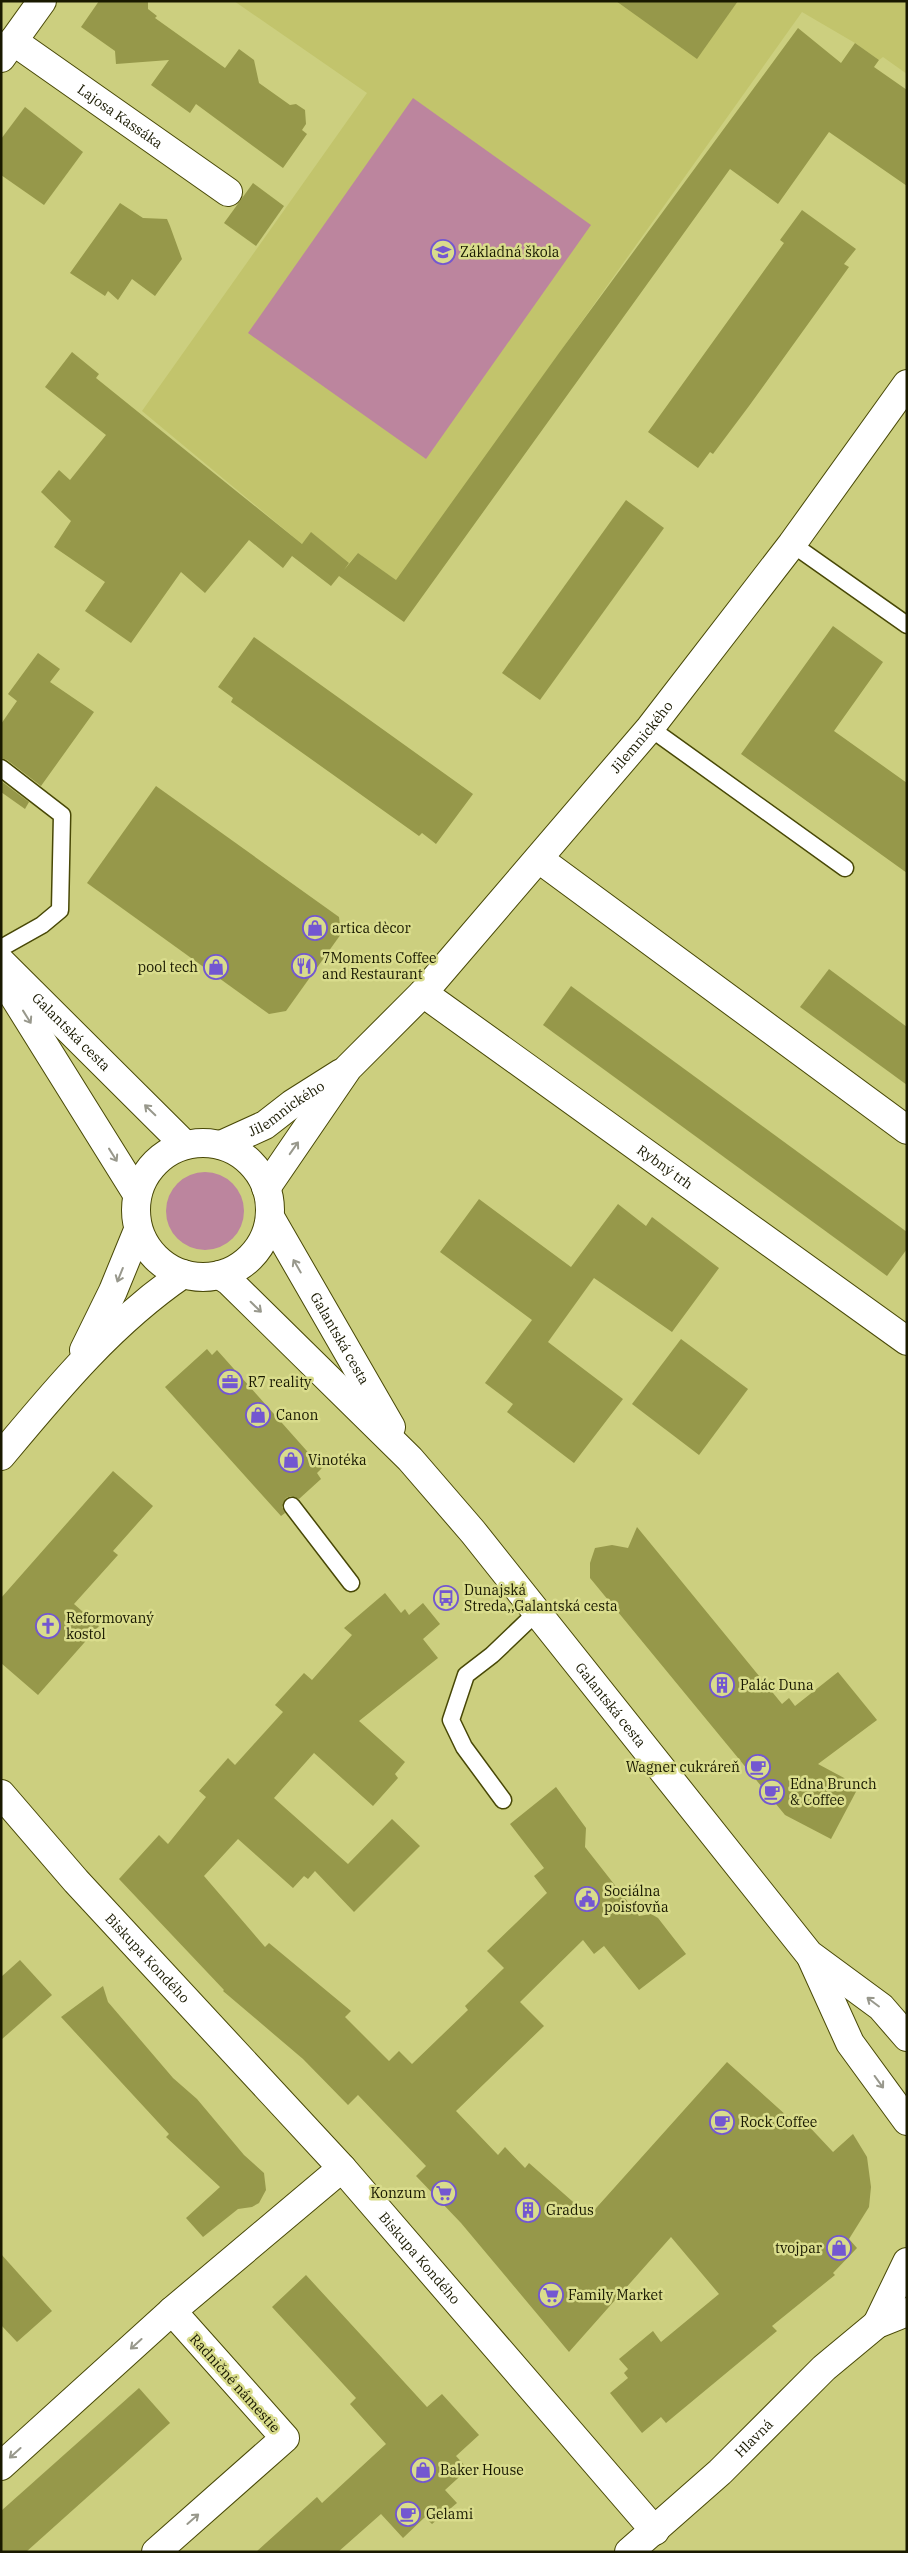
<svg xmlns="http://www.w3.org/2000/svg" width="908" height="2553" font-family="'IBM Plex Serif',serif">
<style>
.built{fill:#c2c46c}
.green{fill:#bc859e}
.building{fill:#96984a}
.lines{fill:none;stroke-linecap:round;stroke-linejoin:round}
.lane-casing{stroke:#484806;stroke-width:19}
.street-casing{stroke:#484806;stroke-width:30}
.secondary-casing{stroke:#484806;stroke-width:30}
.lane{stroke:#fff;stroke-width:16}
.street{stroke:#fff;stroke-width:28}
.secondary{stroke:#fff;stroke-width:28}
.oneway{stroke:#98988c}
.labels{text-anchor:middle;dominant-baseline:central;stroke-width:5;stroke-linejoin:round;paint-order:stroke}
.street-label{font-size:14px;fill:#191900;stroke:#d9dc8c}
.poi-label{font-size:14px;fill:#191900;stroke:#d9dc8c;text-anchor:start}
</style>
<rect width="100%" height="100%" fill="#cccf7f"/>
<path class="built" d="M234 1H907V74L883 57 879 60 855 43 802 12 397 581 358 553 349 563 312 533 302 544 142 411 367 93Z"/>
<g class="green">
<path d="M413 98 591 225 426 459 248 333Z"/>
<circle cx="205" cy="1211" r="39"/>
</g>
<g class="building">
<path d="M99 1H148V9L157 16 155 18 225 68 239 49 254 60 259 83 290 105 296 104 305 110 306 124 302 130 307 134 283 168 196 104 190 113 151 85 169 60 116 64 115 51 81 27Z"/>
<path d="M616 1H738L697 59Z"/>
<path d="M798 28 841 63 855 43 879 60 874 67 907 90V186L829 132 778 204 730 169 404 622 339 576 331 586 292 556 283 568 249 540 205 593 181 572 131 643 85 611 105 582 54 547 71 521 41 492 59 470 70 480 106 435 45 387 72 352 99 374 96 378 302 544 311 532 349 563 344 570 358 553 396 580 559 353Z"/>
<path d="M25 107 83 152 44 205 1 175V139Z"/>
<path d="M253 183 284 206 256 246 224 223Z"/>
<path d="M120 203 143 218 167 219 170 226 182 259 155 296 132 279 118 300 108 291 105 296 70 273Z"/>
<path d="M802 210 856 249 844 264 849 267 749 406 713 454 710 452 698 468 648 432 784 243 780 240Z"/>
<path d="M626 500 664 528 540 700 502 673Z"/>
<path d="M833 626 883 662 834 731 907 783V873L741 754Z"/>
<path d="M254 637 473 794 436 844 422 833 419 836 231 702 233 698 218 687Z"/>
<path d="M38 653 60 669 50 682 94 712 41 786 7 760 1 758V724L17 701 8 694Z"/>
<path d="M1 781 29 802 25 809 1 792Z"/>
<path d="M156 786 339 917 341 934 286 1011 269 1014 87 883Z"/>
<path d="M829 969 907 1027V1085L800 1007Z"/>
<path d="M571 986 907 1232V1249L887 1276 543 1025Z"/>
<path d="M479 1199 571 1267 618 1204 646 1226 652 1217 719 1268 672 1332 594 1278 548 1342 623 1399 574 1463 507 1412 513 1404 485 1383 532 1320 440 1252Z"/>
<path d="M681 1339 748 1389 699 1455 632 1404Z"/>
<path d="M207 1349 212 1355 217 1350 322 1468 317 1473 321 1479 299 1499 291 1496 286 1498 282 1507 285 1513 281 1516 165 1387Z"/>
<path d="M113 1471 153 1506 113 1551 118 1555 74 1604 99 1626 38 1695 1 1663V1598Z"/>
<path d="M637 1527 782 1704 789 1698 795 1706 838 1672 877 1720 818 1764 859 1786 831 1839 785 1815 590 1578V1563L595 1548 612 1545 628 1548Z"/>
<path d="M385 1593 401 1613 405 1609 409 1615 423 1603 440 1624 423 1639 438 1658 359 1721 405 1762 395 1774 398 1778 373 1806 314 1753 274 1798 348 1864 392 1819 420 1846 354 1912 315 1871 308 1879 304 1876 293 1888 238 1839 204 1876 265 1947 269 1943 351 2011 345 2017 389 2061 399 2051 412 2064 468 2010 465 2006 504 1968 487 1951 547 1893 534 1876 544 1868 510 1824 556 1787 586 1828 585 1847 639 1916 651 1914 658 1918 686 1954 639 1990 604 1946 594 1954 583 1940 520 2002 544 2026 456 2111 498 2155 505 2147 525 2168 529 2163 589 2216 727 2062 797 2125 803 2120 833 2152 853 2134 867 2157 871 2187 869 2207 849 2239 857 2248 833 2273 835 2275 772 2326 777 2331 666 2423 661 2417 642 2433 610 2393 628 2378 624 2373 628 2369 619 2359 653 2331 661 2342 719 2294 671 2237 569 2352 461 2223 416 2176 426 2166 358 2095 348 2105 303 2059 223 1991 224 1990 119 1879 159 1835 168 1844 206 1797 199 1791 228 1758 235 1765 283 1712 275 1705 304 1673 312 1680 352 1635 344 1628Z"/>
<path d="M20 1960 52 1995 1 2040V1977Z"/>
<path d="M103 1986 108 2002 173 2078 197 2099 244 2155 264 2173 266 2190 259 2203 252 2207 238 2209 203 2237 186 2218 220 2187 166 2137 169 2134 61 2017Z"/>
<path d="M1 2254 52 2311 17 2342 1 2325Z"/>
<path d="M306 2275 427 2407 442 2394 479 2435 456 2456 468 2469 445 2490 457 2503 432 2524 425 2517 403 2538 381 2514 338 2552H256L317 2497 322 2503 386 2444 350 2404 356 2398 272 2307Z"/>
<path d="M139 2388 170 2423 26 2552H1V2511Z"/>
</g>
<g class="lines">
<defs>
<g id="lane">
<path d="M792 544 907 625"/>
<path d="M650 728 845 868"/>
<path d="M1 768 62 815 60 910 42 925 1 948"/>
<path d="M292 1506 351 1583"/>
<path d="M503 1800 464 1747 451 1720 466 1675 492 1655 536 1613"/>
</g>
<g id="street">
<path id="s1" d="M13 41 228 192"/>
<path d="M1 58 42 1"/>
<path d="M539 859 907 1130"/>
<path id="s2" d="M423 993 907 1341"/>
<path id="s3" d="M1 1794 76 1881 342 2168 655 2531"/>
<path d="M1 2466 172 2311 342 2168"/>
<path d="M156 2552 285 2438 172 2311"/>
</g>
<g id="secondary">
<path id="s4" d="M1 962 185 1145"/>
<path d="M3 979 137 1194"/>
<circle cx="203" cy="1210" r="67"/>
<path id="s5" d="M221 1145 265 1125 292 1104 341 1073"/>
<path id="s6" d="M266 1188 348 1068 423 993 650 728 792 544 907 384"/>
<path id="s7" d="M270 1217 391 1427"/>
<path id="s8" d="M220 1275 229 1281 410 1459 473 1532 809 1954 881 2007 907 2037"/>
<path d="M84 1350 113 1291 138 1230"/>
<path d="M1 1456C56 1390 111 1323 183 1274"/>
<path d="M811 1957 850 2043 907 2121"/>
<path d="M877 2324 907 2262"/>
<path id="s9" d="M629 2552 720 2472 824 2368 877 2324 907 2312"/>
</g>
</defs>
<use href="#lane" class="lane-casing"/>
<use href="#street" class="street-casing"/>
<use href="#secondary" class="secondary-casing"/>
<use href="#lane" class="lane"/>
<use href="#street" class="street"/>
<use href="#secondary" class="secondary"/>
</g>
<defs><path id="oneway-shaft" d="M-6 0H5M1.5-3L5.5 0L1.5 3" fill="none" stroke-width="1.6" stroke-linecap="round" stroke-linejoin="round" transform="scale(1.25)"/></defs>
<g class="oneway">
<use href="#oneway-shaft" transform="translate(27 1017) rotate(58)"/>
<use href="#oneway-shaft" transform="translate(150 1110) rotate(-136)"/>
<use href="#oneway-shaft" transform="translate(294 1148) rotate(-55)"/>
<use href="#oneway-shaft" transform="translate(113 1155) rotate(58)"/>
<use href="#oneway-shaft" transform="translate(297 1266) rotate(-120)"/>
<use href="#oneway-shaft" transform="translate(120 1275) rotate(112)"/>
<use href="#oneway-shaft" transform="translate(256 1307) rotate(44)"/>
<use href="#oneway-shaft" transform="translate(873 2002) rotate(-143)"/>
<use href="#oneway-shaft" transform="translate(879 2082) rotate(54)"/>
<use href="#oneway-shaft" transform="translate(136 2344) rotate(138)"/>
<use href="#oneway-shaft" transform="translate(15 2453) rotate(138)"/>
<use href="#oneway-shaft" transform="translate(193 2519) rotate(-41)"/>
</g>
<defs>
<symbol id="school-ring" viewBox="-11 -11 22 22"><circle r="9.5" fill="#d9dc8c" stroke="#7357d1" stroke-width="1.5"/><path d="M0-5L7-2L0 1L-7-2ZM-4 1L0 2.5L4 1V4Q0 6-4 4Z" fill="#7357d1"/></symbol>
<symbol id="shop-ring" viewBox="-11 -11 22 22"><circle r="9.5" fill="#d9dc8c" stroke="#7357d1" stroke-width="1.5"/><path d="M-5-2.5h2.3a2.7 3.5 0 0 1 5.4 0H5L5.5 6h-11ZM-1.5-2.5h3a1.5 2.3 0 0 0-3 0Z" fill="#7357d1"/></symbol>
<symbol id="restaurant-ring" viewBox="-11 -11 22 22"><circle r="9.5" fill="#d9dc8c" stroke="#7357d1" stroke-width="1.5"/><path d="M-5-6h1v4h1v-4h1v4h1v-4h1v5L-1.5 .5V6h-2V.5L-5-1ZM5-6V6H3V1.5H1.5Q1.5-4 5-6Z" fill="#7357d1"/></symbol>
<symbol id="office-ring" viewBox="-11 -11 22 22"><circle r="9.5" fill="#d9dc8c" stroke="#7357d1" stroke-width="1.5"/><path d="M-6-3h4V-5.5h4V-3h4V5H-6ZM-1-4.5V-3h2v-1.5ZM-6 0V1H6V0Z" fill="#7357d1"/></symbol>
<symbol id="bus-ring" viewBox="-11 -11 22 22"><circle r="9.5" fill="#d9dc8c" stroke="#7357d1" stroke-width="1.5"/><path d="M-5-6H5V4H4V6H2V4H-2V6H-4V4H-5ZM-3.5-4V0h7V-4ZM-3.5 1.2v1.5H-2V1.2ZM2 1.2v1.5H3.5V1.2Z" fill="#7357d1"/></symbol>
<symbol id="church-ring" viewBox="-11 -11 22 22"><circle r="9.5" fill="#d9dc8c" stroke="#7357d1" stroke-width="1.5"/><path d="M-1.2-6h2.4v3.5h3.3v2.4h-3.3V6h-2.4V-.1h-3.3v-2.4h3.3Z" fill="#7357d1"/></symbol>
<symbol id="building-ring" viewBox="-11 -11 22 22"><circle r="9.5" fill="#d9dc8c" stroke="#7357d1" stroke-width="1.5"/><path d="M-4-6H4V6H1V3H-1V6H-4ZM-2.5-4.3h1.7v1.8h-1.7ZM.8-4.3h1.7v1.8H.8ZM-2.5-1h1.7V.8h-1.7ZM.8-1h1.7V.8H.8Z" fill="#7357d1"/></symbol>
<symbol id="cafe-ring" viewBox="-11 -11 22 22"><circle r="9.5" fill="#d9dc8c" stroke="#7357d1" stroke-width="1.5"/><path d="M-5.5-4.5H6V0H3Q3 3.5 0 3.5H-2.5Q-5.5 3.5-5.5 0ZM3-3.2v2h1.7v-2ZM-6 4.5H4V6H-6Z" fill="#7357d1"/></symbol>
<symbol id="civic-ring" viewBox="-11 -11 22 22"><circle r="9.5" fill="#d9dc8c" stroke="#7357d1" stroke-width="1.5"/><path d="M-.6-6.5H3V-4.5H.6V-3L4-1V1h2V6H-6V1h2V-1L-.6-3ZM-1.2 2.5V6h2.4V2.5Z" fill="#7357d1"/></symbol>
<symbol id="supermarket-ring" viewBox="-11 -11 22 22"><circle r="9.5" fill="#d9dc8c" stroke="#7357d1" stroke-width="1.5"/><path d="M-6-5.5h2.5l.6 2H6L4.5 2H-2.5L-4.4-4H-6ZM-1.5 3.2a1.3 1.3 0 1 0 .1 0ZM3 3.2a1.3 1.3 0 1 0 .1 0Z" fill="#7357d1"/></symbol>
</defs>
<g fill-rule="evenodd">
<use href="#school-ring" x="429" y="238" width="28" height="28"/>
<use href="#shop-ring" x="301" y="914" width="28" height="28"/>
<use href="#restaurant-ring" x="290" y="952" width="28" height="28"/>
<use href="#shop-ring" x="202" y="953" width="28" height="28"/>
<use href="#office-ring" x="216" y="1368" width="28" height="28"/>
<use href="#shop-ring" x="244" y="1401" width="28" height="28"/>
<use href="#shop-ring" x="277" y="1446" width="28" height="28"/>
<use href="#bus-ring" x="432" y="1584" width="28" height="28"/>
<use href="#church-ring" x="34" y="1612" width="28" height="28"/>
<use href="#building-ring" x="708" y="1671" width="28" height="28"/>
<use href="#cafe-ring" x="744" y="1753" width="28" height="28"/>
<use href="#cafe-ring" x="758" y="1778" width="28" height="28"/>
<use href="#civic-ring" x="573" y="1885" width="28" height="28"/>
<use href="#cafe-ring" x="708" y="2108" width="28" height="28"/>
<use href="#supermarket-ring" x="430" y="2179" width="28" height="28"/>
<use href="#building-ring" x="514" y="2196" width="28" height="28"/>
<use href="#shop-ring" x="825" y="2234" width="28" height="28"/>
<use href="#supermarket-ring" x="537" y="2281" width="28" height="28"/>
<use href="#shop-ring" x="409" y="2456" width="28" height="28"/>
<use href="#cafe-ring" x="394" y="2500" width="28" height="28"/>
</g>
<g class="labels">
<g class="street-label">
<text stroke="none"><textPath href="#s1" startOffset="131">Lajosa Kassáka</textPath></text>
<text stroke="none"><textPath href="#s6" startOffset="588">Jilemnického</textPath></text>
<text stroke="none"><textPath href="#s4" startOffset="99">Galantská cesta</textPath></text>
<text stroke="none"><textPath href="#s5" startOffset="75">Jilemnického</textPath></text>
<text stroke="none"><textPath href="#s2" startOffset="298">Rybný trh</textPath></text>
<text stroke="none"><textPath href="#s7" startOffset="140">Galantská cesta</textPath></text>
<text stroke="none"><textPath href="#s8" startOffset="582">Galantská cesta</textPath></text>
<text stroke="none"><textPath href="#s3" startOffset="220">Biskupa Kondého</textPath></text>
<text stroke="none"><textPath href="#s3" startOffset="625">Biskupa Kondého</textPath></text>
<text transform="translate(235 2383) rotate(48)">Radničné námestie</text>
<text stroke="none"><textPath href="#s9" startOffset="169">Hlavná</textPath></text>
</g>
<g class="poi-label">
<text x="460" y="252">Základná škola</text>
<text x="332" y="928">artica dècor</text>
<text x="322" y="958">7Moments Coffee<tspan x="322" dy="16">and Restaurant</tspan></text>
<text x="198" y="967" text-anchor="end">pool tech</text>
<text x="248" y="1382">R7 reality</text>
<text x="276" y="1415">Canon</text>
<text x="308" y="1460">Vinotéka</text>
<text x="464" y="1590">Dunajská<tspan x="464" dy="16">Streda,,Galantská cesta</tspan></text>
<text x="66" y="1618">Reformovaný<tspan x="66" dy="16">kostol</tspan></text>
<text x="740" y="1685">Palác Duna</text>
<text x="740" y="1767" text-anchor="end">Wagner cukráreň</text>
<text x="790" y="1784">Edna Brunch<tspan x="790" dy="16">&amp; Coffee</tspan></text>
<text x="604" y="1891">Sociálna<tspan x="604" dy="16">poisťovňa</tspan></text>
<text x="740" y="2122">Rock Coffee</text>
<text x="426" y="2193" text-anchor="end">Konzum</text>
<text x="546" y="2210">Gradus</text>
<text x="822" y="2248" text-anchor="end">tvojpar</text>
<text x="568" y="2295">Family Market</text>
<text x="440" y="2470">Baker House</text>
<text x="426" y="2514">Gelami</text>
</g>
</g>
<rect width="908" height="2553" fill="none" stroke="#191900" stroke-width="5"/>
</svg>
